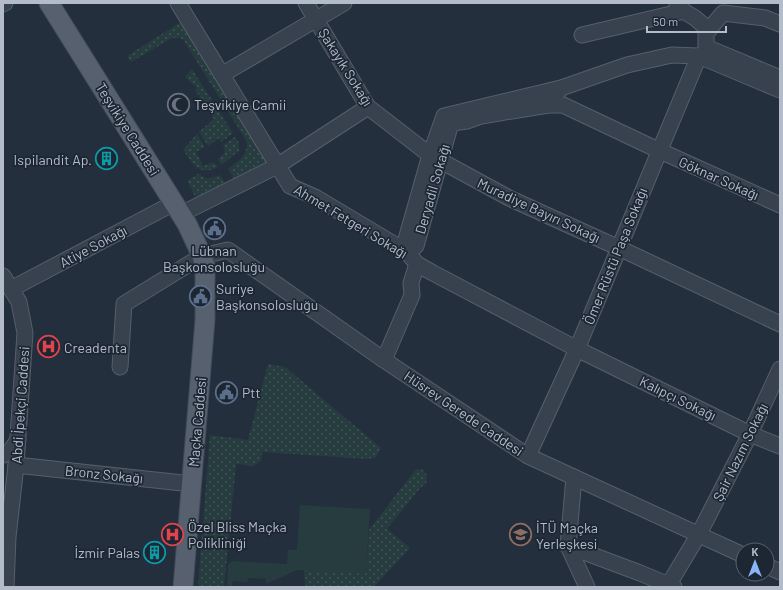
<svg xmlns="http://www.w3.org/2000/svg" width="783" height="590" font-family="Barlow,sans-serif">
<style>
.grass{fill:url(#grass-dots)}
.park{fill:#263c3f}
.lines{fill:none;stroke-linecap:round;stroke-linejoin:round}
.minor-casing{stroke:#565f6c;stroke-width:17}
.major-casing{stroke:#414a57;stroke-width:21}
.minor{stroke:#38414e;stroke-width:15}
.major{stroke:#56606e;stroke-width:19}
.labels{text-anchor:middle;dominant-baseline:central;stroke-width:3.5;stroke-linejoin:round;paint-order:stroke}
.street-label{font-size:14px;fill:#b4bcc9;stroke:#1d2633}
.poi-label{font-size:14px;fill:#b4bcc9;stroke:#1d2633;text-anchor:start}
</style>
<defs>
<pattern id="grass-dots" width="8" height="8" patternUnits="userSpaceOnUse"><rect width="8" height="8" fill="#263c3f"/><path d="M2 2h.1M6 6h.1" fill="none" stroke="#435659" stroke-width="1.8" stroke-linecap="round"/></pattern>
</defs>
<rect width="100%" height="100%" fill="#242f3e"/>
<g class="grass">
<path d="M184 20 270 162 235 180 228 169C239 160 247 157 247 142L184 41 180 38H172L131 62 127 56Z"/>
<path d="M192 69 233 133 221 142 219 138 208 146 199 132 214 119 199 98 200 96 195 91 197 88 185 77Z"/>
<path d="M197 134 205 147 196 152 203 166 214 162 218 167C198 177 194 164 183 150Z"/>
<path d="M235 137 239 143V151L221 165 218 159 224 154 225 150 223 145Z"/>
<path d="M198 174 208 179 220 175 226 184 196 198 187 181Z"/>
<path d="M268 364 285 367 381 448 376 457 368 459 262 452 261 461 253 466 236 464 224 587H198L210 435 248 440Z"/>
<path d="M416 469 424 470 427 476 426 484 421 487 387 529 410 548 374 587 305 586 304 570 366 573 369 530Z"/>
</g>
<path class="park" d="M300 505 370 509 366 574 297 570 266 584V579L248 578 247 582 233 581 232 586H227L228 565 232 561 287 564 288 550H297Z"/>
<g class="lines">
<defs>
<g id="minor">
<path d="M178 3 290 186 315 197 397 246 407 252 417 264 433 273 577 349 750 434 780 446"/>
<path d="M306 3 368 107 430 155 509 198 619 248 780 324"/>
<path d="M3 4 5 3"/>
<path d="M677 5 680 9 695 18 709 30"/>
<path d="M780 24 765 18 723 13 706 33V47L780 78"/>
<path d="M582 35 684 11"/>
<path d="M223 74 344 3"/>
<path d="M561 88 548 105 481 116 467 121 451 123 416 246 407 252 405 243 430 155 444 116 561 88 627 65 672 55 699 56 780 90"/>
<path d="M548 105H563L658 150 780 205"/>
<path d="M181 214 277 166 368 107"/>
<path d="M3 276 19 302 25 333 16 465 8 537 6 587"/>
<path d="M11 289 174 203"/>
<path d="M384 360 412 295 411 283 417 264"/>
<path d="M120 367 124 304 202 256 228 250 384 360 528 456 743 555"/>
<path d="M3 455 10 451 18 440"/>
<path d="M528 456 577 349 699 56"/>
<path d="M16 465 192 484"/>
<path d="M574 477 568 546 587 587"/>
<path d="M568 546 640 573 674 587"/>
<path d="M767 566 780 572"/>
<path d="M669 584 699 534 750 434 780 369"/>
</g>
<path id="major" d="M49 3 187 224 202 256 205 266V320L183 587"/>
</defs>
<use href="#minor" class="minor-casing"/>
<use href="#major" class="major-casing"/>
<use href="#minor" class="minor"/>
<use href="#major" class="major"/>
</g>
<defs>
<symbol id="mosque-ring" viewBox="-11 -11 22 22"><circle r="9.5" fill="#1d2633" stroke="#6b7280" stroke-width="1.5"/><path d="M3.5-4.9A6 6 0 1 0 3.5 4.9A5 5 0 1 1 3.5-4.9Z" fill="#6b7280"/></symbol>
<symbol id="building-ring" viewBox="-11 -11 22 22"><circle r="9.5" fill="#1d2633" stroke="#0f9aa8" stroke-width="1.5"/><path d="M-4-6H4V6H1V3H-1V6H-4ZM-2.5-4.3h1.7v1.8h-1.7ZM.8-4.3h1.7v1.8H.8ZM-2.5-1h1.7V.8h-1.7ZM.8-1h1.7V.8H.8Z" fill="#0f9aa8"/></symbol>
<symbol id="civic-ring" viewBox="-11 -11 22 22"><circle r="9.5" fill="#1d2633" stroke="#5c6f8a" stroke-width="1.5"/><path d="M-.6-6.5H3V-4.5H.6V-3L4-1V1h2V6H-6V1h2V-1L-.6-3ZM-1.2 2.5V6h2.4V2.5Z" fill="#5c6f8a"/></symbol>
<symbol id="hospital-ring" viewBox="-11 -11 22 22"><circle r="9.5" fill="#1d2633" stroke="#e0444e" stroke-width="1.5"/><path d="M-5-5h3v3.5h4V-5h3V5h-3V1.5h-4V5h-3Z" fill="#e0444e"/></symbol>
<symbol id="university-ring" viewBox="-11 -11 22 22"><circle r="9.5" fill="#1d2633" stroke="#8d6e63" stroke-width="1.5"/><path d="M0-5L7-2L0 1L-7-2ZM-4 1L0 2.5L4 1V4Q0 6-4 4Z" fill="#8d6e63"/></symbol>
</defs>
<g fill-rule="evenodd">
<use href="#mosque-ring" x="166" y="92" width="25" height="25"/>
<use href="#building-ring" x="94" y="146" width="25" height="25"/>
<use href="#civic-ring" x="202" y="216" width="25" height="25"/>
<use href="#civic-ring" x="188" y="284" width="25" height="25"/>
<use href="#hospital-ring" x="36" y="334" width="25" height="25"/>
<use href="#civic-ring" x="214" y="380" width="25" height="25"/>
<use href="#hospital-ring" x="160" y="522" width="25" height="25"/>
<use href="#university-ring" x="508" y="522" width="25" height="25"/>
<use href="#building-ring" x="142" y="540" width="25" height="25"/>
</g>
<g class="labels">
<g class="street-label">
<text transform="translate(346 67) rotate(58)">Şakayık Sokağı</text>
<text transform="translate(128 129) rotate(58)">Teşvikiye Caddesi</text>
<text transform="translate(719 178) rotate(24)">Göknar Sokağı</text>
<text transform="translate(432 189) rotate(-74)">Deryadil Sokağı</text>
<text transform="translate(539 210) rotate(25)">Muradiye Bayırı Sokağı</text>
<text transform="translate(351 221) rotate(31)">Ahmet Fetgeri Sokağı</text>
<text transform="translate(93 246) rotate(-28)">Atiye Sokağı</text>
<text transform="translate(615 256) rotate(-68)">Ömer Rüstü Paşa Sokağı</text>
<text transform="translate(678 398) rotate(26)">Kalıpçı Sokağı</text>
<text transform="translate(20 405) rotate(-86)">Abdi İpekçi Caddesi</text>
<text transform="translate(464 413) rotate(34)">Hüsrev Gerede Caddesi</text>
<text transform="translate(197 422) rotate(-85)">Maçka Caddesi</text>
<text transform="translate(740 452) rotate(-64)">Şair Nazım Sokağı</text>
<text transform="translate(104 474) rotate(6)">Bronz Sokağı</text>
</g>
<g class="poi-label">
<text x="194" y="104">Teşvikiye Camii</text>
<text x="92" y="159" text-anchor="end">Ispilandit Ap.</text>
<text x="214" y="250" text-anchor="middle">Lübnan<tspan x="214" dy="16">Başkonsolosluğu</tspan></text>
<text x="216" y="288">Suriye<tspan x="216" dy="16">Başkonsolosluğu</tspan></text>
<text x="64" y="347">Creadenta</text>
<text x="242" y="392">Ptt</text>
<text x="188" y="526">Özel Bliss Maçka<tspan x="188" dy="16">Polikliniği</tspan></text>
<text x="536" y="527">İTÜ Maçka<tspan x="536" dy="16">Yerleşkesi</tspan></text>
<text x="140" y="552" text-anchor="end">İzmir Palas</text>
</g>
</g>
<rect width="783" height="590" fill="none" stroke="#b4bcc9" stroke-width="8"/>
<g transform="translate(755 562)"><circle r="19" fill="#1d2633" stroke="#59626f"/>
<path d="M0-3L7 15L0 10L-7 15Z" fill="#8ab4f8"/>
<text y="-6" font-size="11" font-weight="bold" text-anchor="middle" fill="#b4bcc9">K</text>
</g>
<path d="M647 26v6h79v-6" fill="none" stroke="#b4bcc9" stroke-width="2"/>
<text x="653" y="26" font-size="12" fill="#b4bcc9" stroke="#1d2633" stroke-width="3" paint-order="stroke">50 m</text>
</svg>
